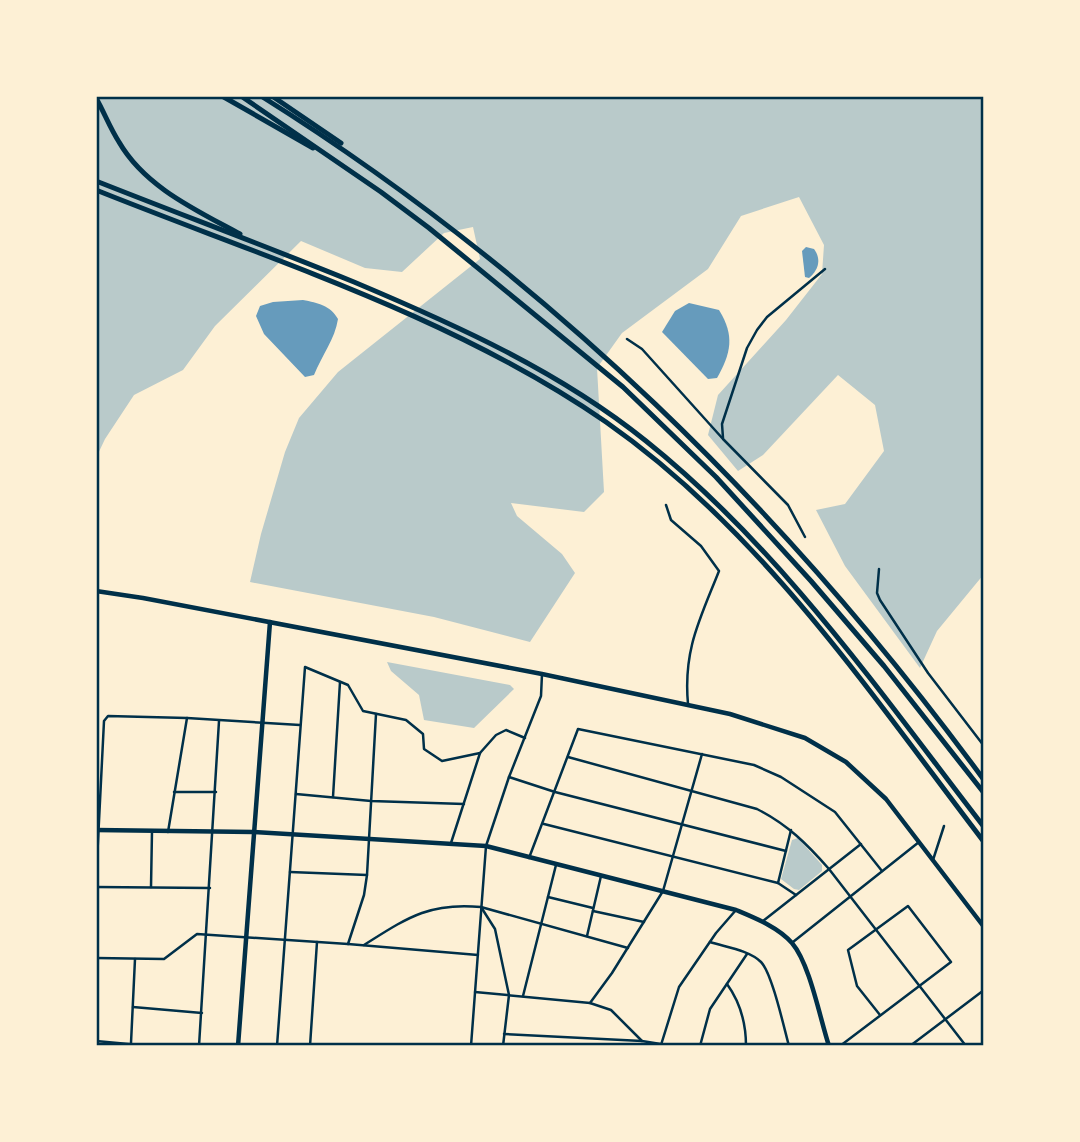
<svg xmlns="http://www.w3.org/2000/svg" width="1080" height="1142" font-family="Mulish,sans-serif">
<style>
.green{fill:#b9caca}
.water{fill:#669bbc}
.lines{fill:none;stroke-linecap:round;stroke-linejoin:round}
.minor{stroke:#003049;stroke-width:2.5}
.secondary{stroke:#003049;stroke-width:4.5}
.motorway{stroke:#003049;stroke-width:5}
.neatline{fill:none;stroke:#003049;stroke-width:2.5}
</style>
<rect width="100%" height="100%" fill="#fdf0d5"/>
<g class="green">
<path d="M96 96H984V574L937 631 920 668 845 566 816 510 845 504 884 451 875 405 838 375 763 455 738 471 708 435 718 395 786 320 822 274 824 245 799 197 741 216 708 269 622 333 597 368 604 492 584 512 511 503 517 516 562 554 575 573 530 642 434 617 250 582 261 534 285 452 299 418 338 372 480 259 473 227 444 233 402 272 365 268 301 241 215 326 183 370 134 395 105 439 96 458Z"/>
<path d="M387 662 510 685 514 689 474 728 424 720 419 695 391 671Z"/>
<path d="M798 838 822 865V871L799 890 794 889 781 879 792 840Z"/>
</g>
<g class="water">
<path d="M806 247 814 249C822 260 818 270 809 278L805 277 802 251Z"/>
<path d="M303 300C318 303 330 305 338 319 335 339 322 355 314 375L305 377 264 334 256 316 260 306 273 302Z"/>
<path d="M689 303 719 310C735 336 731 353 717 378L708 379 662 332 675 311Z"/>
</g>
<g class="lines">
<g class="minor">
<path d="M627 339 642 349 723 439 788 505 805 537"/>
<path d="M723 438 722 424 747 348 757 330 767 317 825 269"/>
<path d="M666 505 671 520 701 546 719 571C700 619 683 650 688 704"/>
<path d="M879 569 877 593 880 600 928 673 984 746"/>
<path d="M568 757 757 809C787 824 807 844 829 869L966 1046"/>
<path d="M509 777 555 792 786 851"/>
<path d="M174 792H216"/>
<path d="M296 794 371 801 464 804"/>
<path d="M333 797 340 682"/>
<path d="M544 824 778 883 796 895"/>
<path d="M168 832 187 718"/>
<path d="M451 843 480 753"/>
<path d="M529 858 578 729 754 765 781 777 835 812 882 871"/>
<path d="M933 860 944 826"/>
<path d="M290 872 367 875"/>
<path d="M96 881 104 721 108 716 187 718 300 725"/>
<path d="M778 883 791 830"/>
<path d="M96 887 210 888"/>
<path d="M151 887 152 831"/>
<path d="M548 897 593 908"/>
<path d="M481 907 495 929 509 995 503 1046"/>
<path d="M593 911 644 922"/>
<path d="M763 921 861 844"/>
<path d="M587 936 601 876"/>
<path d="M710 942C725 947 749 950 761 962 772 973 784 1028 789 1046"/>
<path d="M793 942 919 842"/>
<path d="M348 944 478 955"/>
<path d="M364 945C407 918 429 902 481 907L628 948"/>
<path d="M96 958 164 959 197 934 348 944 364 895 367 875 376 714"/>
<path d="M727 984C740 1002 746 1024 746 1046"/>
<path d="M475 992 590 1003 611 1010 642 1041 673 1046"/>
<path d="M523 996 556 865"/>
<path d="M590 1003 612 973 663 891 702 754"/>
<path d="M133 1007 202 1013"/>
<path d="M504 1034 642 1041"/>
<path d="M96 1041 150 1046"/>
<path d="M131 1043 135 959"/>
<path d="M661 1045 679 987 716 933 736 910"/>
<path d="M199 1046 219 721"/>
<path d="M277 1046 305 667 348 685 363 711 406 720 423 734 424 749 442 761 480 753 496 735 506 730 525 738"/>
<path d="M310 1046 317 942"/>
<path d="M471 1046 486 846 509 777 541 696 542 674"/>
<path d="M700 1046 710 1009 747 954"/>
<path d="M840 1046 951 962 908 906 848 950 857 986 880 1015"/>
<path d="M910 1046 984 990"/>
<path d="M983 1046 984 1045"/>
</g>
<g class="secondary">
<path d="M96 591 143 598 542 674 730 714 805 738 846 762 886 799 984 927"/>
<path d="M96 830 253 832 486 846 736 910C755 918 778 927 792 943 810 964 820 1019 829 1046"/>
<path d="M238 1046 270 622"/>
</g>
<g class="motorway">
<path d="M222 96 313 148"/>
<path d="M241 96 381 192 429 228 623 387 716 477 811 581 884 666 984 793"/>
<path d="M261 96C545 274 787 511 984 780"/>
<path d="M272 96 341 143"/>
<path d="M96 98C104 112 110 128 119 142 145 187 196 210 240 234"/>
<path d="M96 181C182 215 268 247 354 282 456 325 559 371 646 441 781 549 879 691 984 827"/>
<path d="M96 190C268 259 453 316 606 422 762 531 870 693 984 842"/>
</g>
</g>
<rect width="1080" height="1142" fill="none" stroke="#fdf0d5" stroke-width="196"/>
<rect x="98" y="98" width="884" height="946" class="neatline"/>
</svg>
